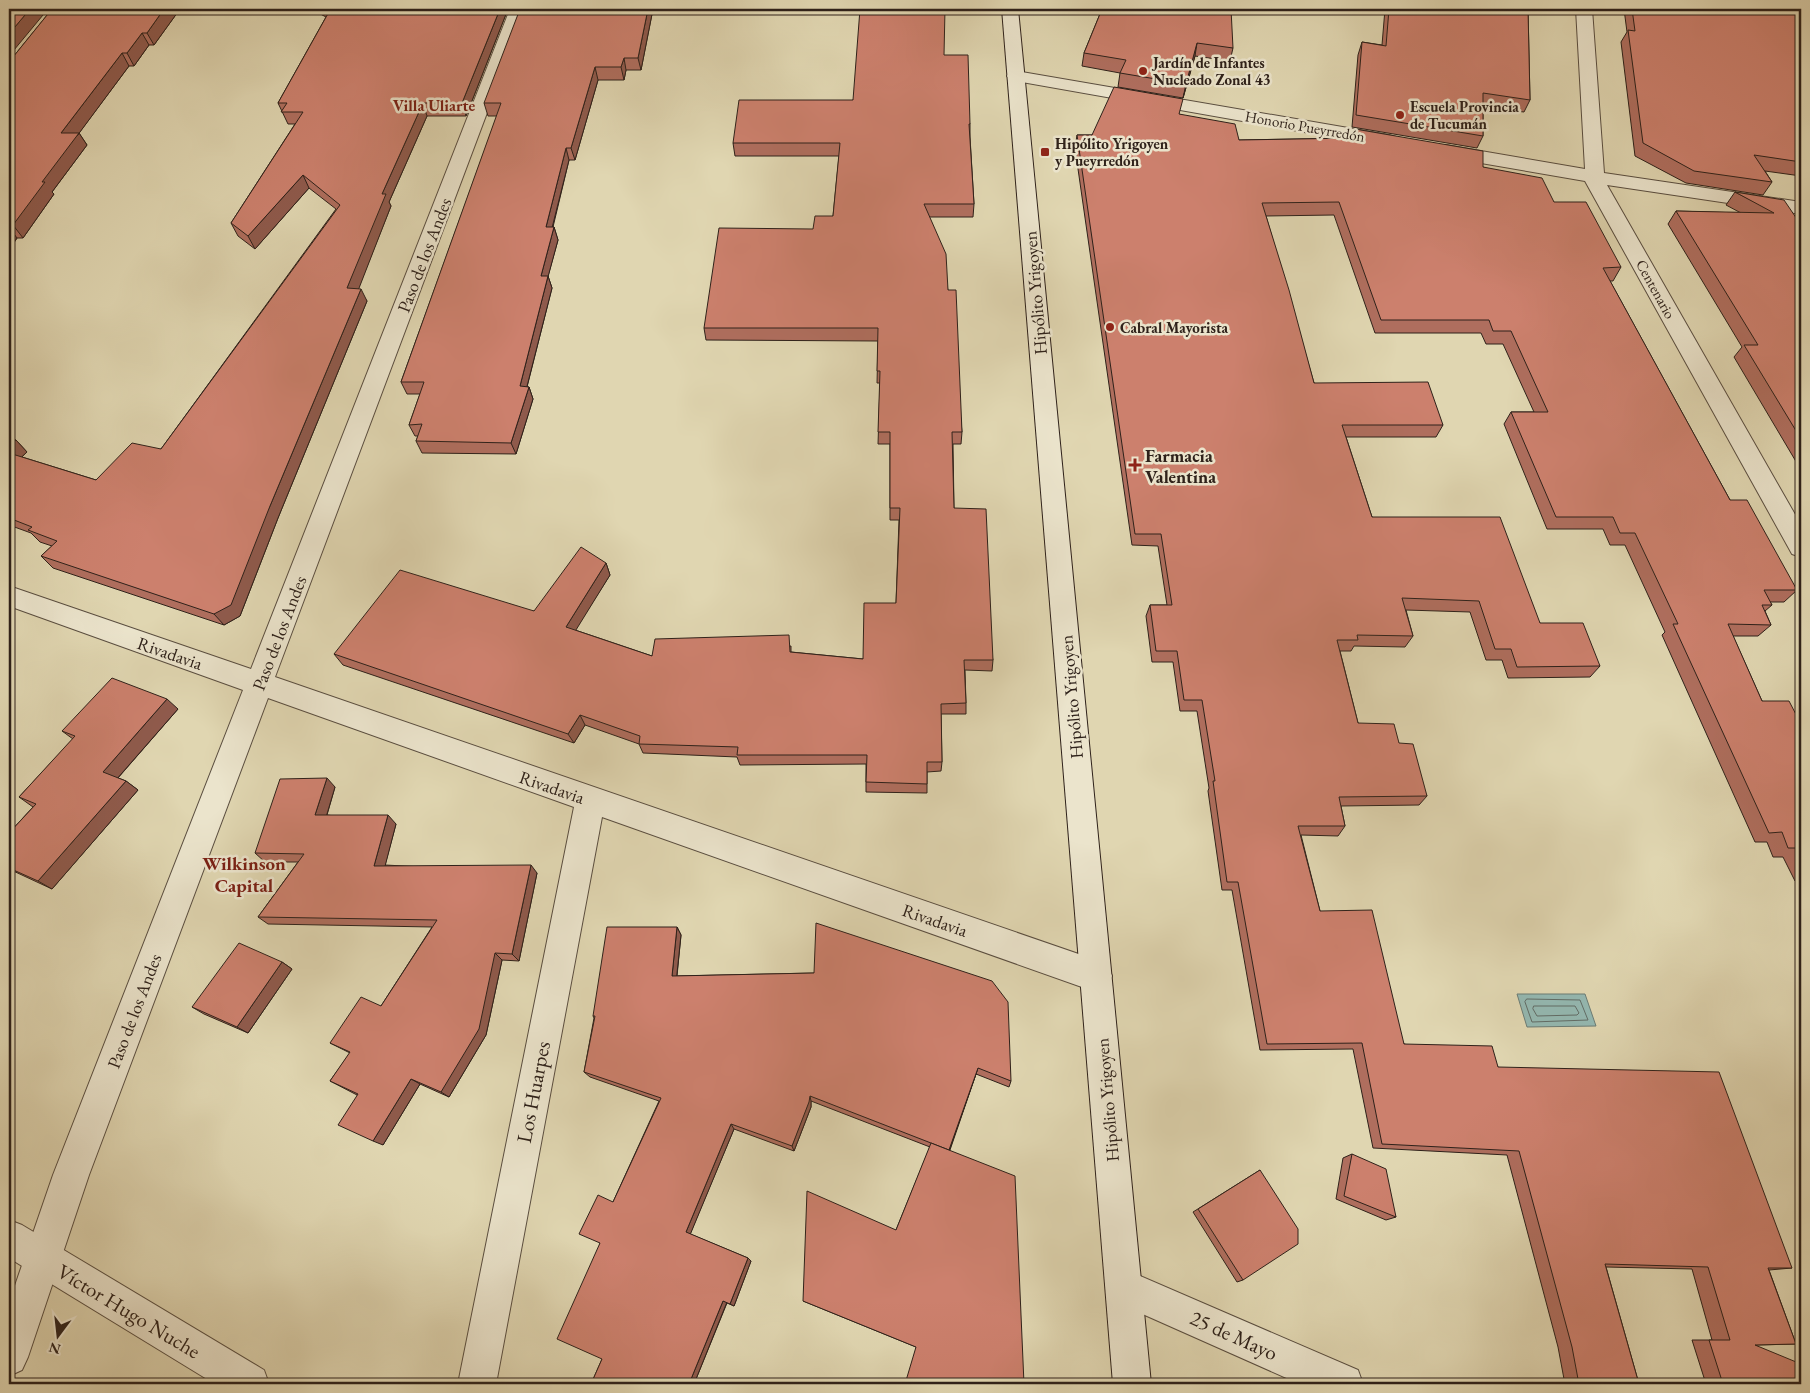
<svg xmlns="http://www.w3.org/2000/svg" width="1810" height="1393" font-family="'EB Garamond',serif">
<style>
.water{fill:#94b8b1;stroke:#6b7c75}
.lines{fill:none;stroke-linecap:round;stroke-linejoin:round}
.shore{stroke:#616c66;stroke-width:1}
.minor-casing{stroke:#5a4e40;stroke-width:2}
.tertiary-casing{stroke:#5a4e40;stroke-width:2}
.secondary-casing{stroke:#2e211a;stroke-width:2}
.minor{fill:#ebe4cc;fill-rule:evenodd}
.tertiary{fill:#ebe4cc;fill-rule:evenodd}
.secondary{fill:#ebe4cc;fill-rule:evenodd}
.wall{fill:#af6e5e;stroke:#2e211a}
.shaded-wall{fill:#8f5a4c;stroke:#2e211a}
.building{fill:#cc806d;stroke:#2e211a}
.poi-dot{fill:#8f2418;stroke:#ebe4cc;stroke-width:2}
.labels{text-anchor:middle;dominant-baseline:central;stroke-width:5;stroke-linejoin:round;paint-order:stroke}
.far-poi-label{font-size:15px;font-weight:bold;fill:#2e211a;stroke:#ebe4cc;text-anchor:start}
.far-street-label{font-size:15px;fill:#2e211a;stroke:#ebe4cc}
.far-neighbourhood-label{font-size:16px;font-weight:bold;fill:#7a1f14;stroke:#ebe4cc}
.street-label{font-size:18px;fill:#2e211a;stroke:#ebe4cc}
.poi-label{font-size:18px;font-weight:bold;fill:#2e211a;stroke:#ebe4cc;text-anchor:start}
.neighbourhood-label{font-size:19px;font-weight:bold;fill:#7a1f14;stroke:#ebe4cc}
.near-street-label{font-size:21px;fill:#2e211a;stroke:#ebe4cc}
</style>
<rect width="100%" height="100%" fill="#e0d6b1"/>
<filter id="stains"><feTurbulence type="fractalNoise" baseFrequency=".004" numOctaves="4"/><feColorMatrix values="0 0 0 0 .2 0 0 0 0 .09 0 0 0 0 .02 0 0 0 .5 -.17"/></filter>
<radialGradient id="worn" r=".72"><stop offset=".6" stop-color="#630" stop-opacity="0"/><stop offset="1" stop-color="#630" stop-opacity=".3"/></radialGradient>
<path class="water" d="M1517 994H1585L1596 1026 1527 1027Z"/>
<g class="lines">
<g class="shore">
<path d="M1527 999 1580 1000 1588 1020 1532 1022 1525 1002Z"/>
<path d="M1534 1006H1575L1579 1013 1577 1015 1537 1016 1533 1009Z"/>
</g>
<defs>
<g id="minor">
<path d="M510 9H526L275 677 1096 960 1107 965 1112 976 1107 987 1096 992 602 817 496 1384H458L574 807 268 698 89 1175 28 1357 22 1370 9 1376V1303L53 1175 243 690 9 606V586L251 669Z"/>
<path d="M1576 9H1592L1604 173 1801 202V214L1607 185 1801 525V557L1792 554 1585 181 1446 157 1439 155 1437 151 1439 147 1446 145 1585 169Z"/>
<path d="M1016 71 1389 135 1396 137 1398 141 1396 145 1389 147 1010 80 1007 76 1010 72Z"/>
<path d="M1124 1269 1358 1370 1363 1384H1300L1111 1300 1106 1287 1111 1274Z"/>
</g>
<path id="tertiary" d="M9 1220 22 1225 264 1370 269 1384H215L9 1258Z"/>
<path id="secondary" d="M1002 9H1018L1151 1384H1113Z"/>
</defs>
<use href="#minor" class="minor-casing"/>
<use href="#tertiary" class="tertiary-casing"/>
<use href="#secondary" class="secondary-casing"/>
<use href="#minor" class="minor"/>
<use href="#tertiary" class="tertiary"/>
<use href="#secondary" class="secondary"/>
</g>
<g class="wall">
<path d="M52 9H180L154 45H149L134 66H129L79 133 87 145 52 192 54 194 23 238H17L9 250V62Z"/>
<path d="M311 9H508L466 116H427L389 202 391 206 358 289 367 301 278 518 240 616 224 625 53 568 41 556 52 546 40 542 31 533 9 525V438L16 440 27 452 22 457 96 480 161 449 336 209 309 188 255 249 238 236 231 223 295 124H288L278 103 326 17Z"/>
<path d="M653 9 641 70H626L624 80H598L575 160H569L553 227H554L558 240 548 276 552 288 527 387H529L533 399 516 454 422 453 416 441 418 436H415L409 425 420 394H407L401 382 497 116H488L484 103Z"/>
<path d="M1102 9 1233 48 1230 61 1195 56 1183 98 1118 87 1120 73 1082 66 1084 53Z"/>
<path d="M1385 9H1528L1530 100 1524 112 1483 107V136L1477 148 1352 127 1358 55 1362 42 1382 45Z"/>
<path d="M1624 9H1801V176L1765 171 1772 182 1763 195 1686 183 1635 156 1621 42 1627 32Z"/>
<path d="M944 55 970 124V137L974 204 973 217H929L948 290 962 432 961 444H953L954 508 993 660 992 671 965 670 966 703V714H941L942 762 941 771 927 772V793L866 792V764L740 765 737 757 643 753 639 744 585 725 574 743 343 665 334 654 534 611 606 563 610 575 575 630 652 656 791 646V652L863 659 896 603 899 520H890V444H878L880 383H877L878 341 706 340 704 328 813 229 833 216 839 156H735L733 143 853 100Z"/>
<path d="M1179 114 1239 140 1352 138 1355 129 1483 167 1554 202 1621 267 1613 281H1610L1730 500 1797 590 1784 602H1770L1772 605 1765 611 1771 625 1758 636H1733L1762 701 1801 724V881H1795L1783 857H1773L1767 842H1755L1662 635 1665 632 1625 545H1610L1603 529H1547L1504 424 1511 412H1534L1503 344H1486L1481 333H1375L1334 215 1266 216 1314 383 1443 425 1436 437H1346L1372 517 1540 623 1600 666 1590 677 1508 678 1502 660H1486L1470 612 1406 610 1413 636 1405 647 1354 646 1351 651H1340L1358 723 1399 743 1427 796 1419 805 1341 806 1345 826 1338 836 1301 835 1320 911 1404 1044 1498 1067 1792 1268 1769 1270 1796 1344 1756 1345 1801 1384H1706L1692 1340H1712L1692 1269 1606 1267 1639 1384H1575L1564 1379 1558 1347 1507 1155 1373 1148 1353 1049 1260 1050 1232 890H1222L1208 791 1209 788 1197 711H1180L1173 662H1152L1146 616 1150 605H1167L1158 546 1132 545 1075 148 1077 135H1092Z"/>
<path d="M1735 192 1801 225V470L1734 357 1742 347 1668 224 1676 211 1741 213 1726 205Z"/>
<path d="M178 709 118 778 126 781 138 790 52 889 9 869V833L33 807 19 797 73 739 62 731Z"/>
<path d="M335 787 327 815 396 824 385 865 537 873 519 961 502 960 486 1035 449 1097 420 1084 383 1145 357 1095 330 1081 350 1053 330 1043 381 1006 432 927 268 924 258 917 298 862H265L255 853Z"/>
<path d="M677 927 681 935 677 976 814 973 1011 1081 1009 1087 976 1074 950 1150 916 1347 803 1301 896 1230 930 1147 811 1101V1107L794 1151 734 1129 690 1234 748 1258 751 1261 734 1306 727 1303 694 1384H591L602 1359 600 1243 613 1202 659 1101 590 1077 584 1072 594 1018 593 1016Z"/>
<path d="M282 962 292 969 248 1033 204 1014 192 1007Z"/>
<path d="M1352 1154 1396 1217 1386 1220 1336 1199 1343 1158Z"/>
<path d="M1260 1170 1243 1280 1237 1282 1193 1212Z"/>
</g>
<g class="shaded-wall">
<path d="M30 9H48L9 56V34Z"/>
<path d="M164 9H180L154 45 147 33Z"/>
<path d="M500 9H508L466 116 462 103Z"/>
<path d="M648 9H653L641 70 638 58Z"/>
<path d="M142 33 149 45 134 66 127 53Z"/>
<path d="M1197 43 1195 56 1183 98 1186 84Z"/>
<path d="M122 53 129 66 77 136 79 133 87 145 52 192 54 194 23 238 13 225 42 182 61 133Z"/>
<path d="M624 58 626 70 624 80 621 67Z"/>
<path d="M595 67 598 80 575 160 571 148Z"/>
<path d="M423 103 427 116 389 202 391 206 354 301 347 288 382 194Z"/>
<path d="M566 148 569 160 549 240 546 227Z"/>
<path d="M303 175 309 188 255 249 248 236Z"/>
<path d="M9 227 17 238 9 250Z"/>
<path d="M554 227 558 240 545 288 541 276Z"/>
<path d="M548 276 552 288 524 398 520 386Z"/>
<path d="M361 289 367 301 278 518 240 616 224 625 214 614 270 506Z"/>
<path d="M529 387 533 399 516 454 511 443Z"/>
<path d="M16 440 27 452 15 463 9 456V446Z"/>
<path d="M606 563 610 575 571 638 566 627Z"/>
<path d="M167 699 178 709 115 781 103 772Z"/>
<path d="M580 715 585 725 574 743 568 734Z"/>
<path d="M327 778 335 787 324 824 315 815Z"/>
<path d="M126 781 138 790 52 889 38 881Z"/>
<path d="M388 815 396 824 383 874 374 866Z"/>
<path d="M531 865 537 873 519 961 512 954Z"/>
<path d="M677 927 681 935 676 983 672 976Z"/>
<path d="M495 953 502 960 486 1035 449 1097 441 1092Z"/>
<path d="M282 962 292 969 248 1033 237 1027Z"/>
<path d="M978 1068 976 1074 948 1154 949 1150Z"/>
<path d="M411 1079 420 1084 383 1145 373 1141Z"/>
<path d="M810 1096 811 1101V1107L794 1151 792 1146Z"/>
<path d="M731 1124 734 1129 690 1235 686 1232Z"/>
<path d="M748 1258 751 1261 734 1306 730 1304Z"/>
<path d="M723 1301 727 1302 694 1384H689Z"/>
</g>
<g class="building">
<path d="M9 9H30L9 34Z"/>
<path d="M52 9H164L147 33H142L127 53H122L61 133H79L42 182H45L13 225H9V62Z"/>
<path d="M327 9H500L462 103H423L382 194H386L347 288 361 289 270 506 231 605 214 614 41 556 57 541 28 530 32 527 9 518V453L96 480 132 443 161 449 340 205 303 175 248 236 231 223 303 112H281L287 103H278L330 10Z"/>
<path d="M520 9H648L638 58H624L621 67H595L571 148H566L546 227H554L541 276H548L520 386 529 387 511 443 416 441 422 424 409 425 424 382H401L501 103H484Z"/>
<path d="M860 9H945L944 55H968L970 124H969L974 204H924L946 254 948 290H956L962 432H952L954 508 986 509 993 660H964L966 703 941 704 942 762H927V784L866 782 867 755H737L738 747 639 744 640 736 580 715 568 734 334 654 400 570 534 611 581 547 606 563 566 627 652 656 655 639 789 635 790 652 863 659 864 603H896L900 508H890V432H878L880 371H877L878 328H704L719 228 813 229 815 216H833L840 143H733L739 100H853Z"/>
<path d="M1102 9H1231L1233 48 1197 43 1186 84 1120 73 1126 60 1084 53Z"/>
<path d="M1389 9H1528L1530 100 1483 93V136L1356 115 1362 42 1386 46Z"/>
<path d="M1632 9H1801V162L1754 155 1772 182 1694 171 1643 143 1628 30 1635 31Z"/>
<path d="M1114 87 1183 99 1179 114 1235 124 1239 140 1355 138V129L1483 151V167L1542 178 1554 202H1586L1621 267 1603 268 1730 500H1747L1797 590H1764L1772 605H1762L1771 625 1728 624 1762 701H1789L1801 724V854L1798 848H1788L1782 832 1769 833 1673 624H1678L1635 533H1620L1613 517H1556L1511 412H1548L1511 331H1493L1489 320H1381L1339 202 1262 203 1289 290 1314 383 1428 382 1443 425H1342L1372 517H1500L1540 623H1583L1600 666 1517 667 1511 649H1495L1479 601 1402 598 1413 636 1357 635 1358 640H1337L1358 723 1394 724 1399 743 1413 744 1427 796 1339 797 1345 826H1298L1320 911 1372 910 1404 1044 1492 1046 1498 1067 1719 1072 1792 1268H1768L1796 1344 1755 1345 1801 1364V1384H1723L1709 1340H1730L1708 1267 1605 1264 1639 1384H1590L1578 1379 1572 1347 1519 1151 1382 1144 1362 1043 1267 1044 1238 882H1227L1213 781H1215L1202 700H1184L1177 651H1156L1150 605H1172L1161 534H1135L1077 135H1092Z"/>
<path d="M1735 192 1784 200 1801 225V439L1744 345H1758L1676 211 1774 213Z"/>
<path d="M9 438 16 440 9 446Z"/>
<path d="M112 678 167 699 103 772 126 781 38 881 9 868V833L36 804 19 797 75 736 62 731Z"/>
<path d="M327 778 315 815H388L374 866 531 865 512 954 495 953 479 1029 441 1092 411 1079 373 1141 338 1125 358 1094 330 1081 350 1052 330 1043 361 997 381 1006 437 920 258 917 304 854 255 853 280 779Z"/>
<path d="M816 923 992 981 1008 1002 1011 1081 978 1068 949 1150 810 1096 809 1102 792 1146 731 1124 686 1232 748 1258 730 1304 723 1301 689 1384H591L602 1359 557 1339 600 1243 579 1234 598 1195 613 1202 661 1098 584 1072 595 1016H593L607 927H677L672 976 814 973Z"/>
<path d="M239 943 282 962 237 1027 192 1007Z"/>
<path d="M931 1143 1015 1176 1024 1384H905L916 1347 803 1301 807 1191 896 1230Z"/>
<path d="M1352 1154 1386 1169 1396 1217 1344 1196Z"/>
<path d="M1260 1170 1298 1229V1244L1243 1280 1198 1209Z"/>
</g>
<g class="poi-dot">
<circle cx="1143" cy="71" r="5"/>
<circle cx="1400" cy="115" r="5"/>
<rect x="1040" y="147" width="10" height="10" rx="2.5"/>
<circle cx="1110" cy="327" r="5"/>
<path d="M1132.5 457.5h5v5h5v5h-5v5h-5v-5h-5v-5h5z"/>
</g>
<g class="labels">
<g class="far-poi-label">
<text x="1153" y="62">Jardín de Infantes<tspan x="1153" dy="17">Nucleado Zonal 43</tspan></text>
<text x="1410" y="106">Escuela Provincia<tspan x="1410" dy="17">de Tucumán</tspan></text>
<text x="1055" y="143">Hipólito Yrigoyen<tspan x="1055" dy="17">y Pueyrredón</tspan></text>
<text x="1120" y="327">Cabral Mayorista</text>
</g>
<g class="far-street-label">
<text transform="translate(1305 126) rotate(10)">Honorio Pueyrredón</text>
<text transform="translate(1656 289) rotate(61)">Centenario</text>
</g>
<g class="far-neighbourhood-label">
<text x="434" y="105">Villa Uliarte</text>
</g>
<g class="street-label">
<text transform="translate(424 255) rotate(-69)">Paso de los Andes</text>
<text transform="translate(1035 293) rotate(-95)">Hipólito Yrigoyen</text>
<text transform="translate(279 633) rotate(-69)">Paso de los Andes</text>
<text transform="translate(170 653) rotate(19)">Rivadavia</text>
<text transform="translate(1071 697) rotate(-95)">Hipólito Yrigoyen</text>
<text transform="translate(552 787) rotate(19)">Rivadavia</text>
<text transform="translate(935 920) rotate(19)">Rivadavia</text>
<text transform="translate(134 1011) rotate(-69)">Paso de los Andes</text>
<text transform="translate(1107 1100) rotate(-95)">Hipólito Yrigoyen</text>
</g>
<g class="poi-label">
<text x="1145" y="455">Farmacia<tspan x="1145" dy="21">Valentina</tspan></text>
</g>
<g class="neighbourhood-label">
<text x="244" y="863">Wilkinson<tspan x="244" dy="22">Capital</tspan></text>
</g>
<g class="near-street-label">
<text transform="translate(533 1092) rotate(-79)">Los Huarpes</text>
<text transform="translate(129 1311) rotate(31)">Víctor Hugo Nuche</text>
<text transform="translate(1234 1335) rotate(24)">25 de Mayo</text>
</g>
</g>
<rect width="1810" height="1393" fill="none" stroke="#e0d6b1" stroke-width="30"/>
<rect x="10" y="10" width="1790" height="1373" fill="none" stroke="#2e211a" stroke-width="2.5"/>
<rect x="15" y="15" width="1780" height="1363" fill="none" stroke="#2e211a"/>
<g transform="translate(58 1336) rotate(195)" stroke="#ebe4cc" stroke-width="4" paint-order="stroke">
<path d="M0-4L9 19L0 12L-9 19Z" fill="#2e211a"/>
<text y="-8" font-size="14" font-weight="bold" text-anchor="middle" fill="#2e211a">N</text>
</g>
<rect width="100%" height="100%" filter="url(#stains)"/>
<rect width="100%" height="100%" fill="url(#worn)"/>
</svg>
